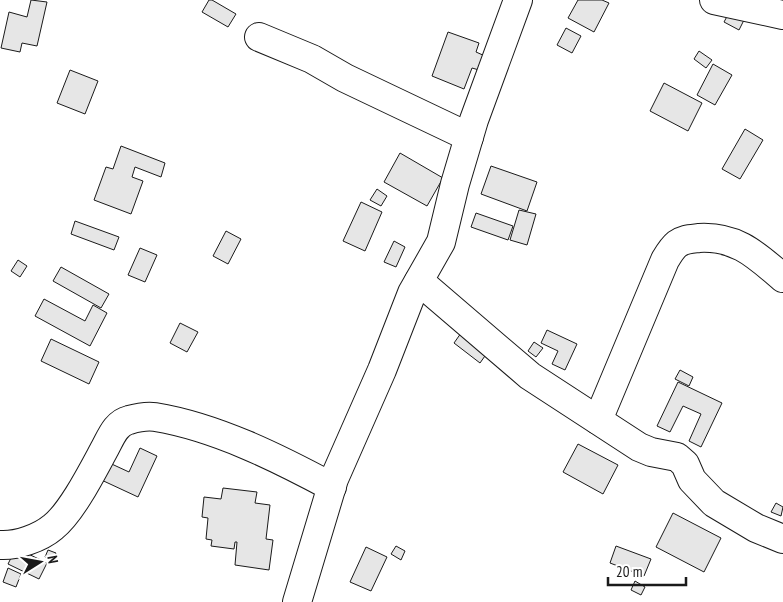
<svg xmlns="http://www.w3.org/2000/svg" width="783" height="602" font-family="'PT Sans Narrow',sans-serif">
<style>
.building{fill:#e6e6e6;stroke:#1a1a1a}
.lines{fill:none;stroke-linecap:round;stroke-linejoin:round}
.minor-casing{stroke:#1a1a1a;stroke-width:30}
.minor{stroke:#fff;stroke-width:28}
</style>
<rect width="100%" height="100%" fill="#fff"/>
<g class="building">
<path d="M31 0 47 2 37 46 22 43 20 52 1 48 9 12 27 17Z"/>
<path d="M209 0H212L236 14 228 27 202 12Z"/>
<path d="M578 0H602L609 3 594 32 568 18Z"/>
<path d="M731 9 746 16 739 30 724 22Z"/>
<path d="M566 28 581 36 572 53 557 45Z"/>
<path d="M448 32 479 43 476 52 485 56 479 70 472 68 464 89 432 76Z"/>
<path d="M699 51 712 60 706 68 694 59Z"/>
<path d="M713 64 732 75 715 105 697 95Z"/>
<path d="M70 70 98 81 85 114 57 103Z"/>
<path d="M664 83 702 103 688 131 650 111Z"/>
<path d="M745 129 763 140 740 179 722 169Z"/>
<path d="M121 146 165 163 161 177 135 167 132 177 143 181 131 214 94 200 106 167 113 169Z"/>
<path d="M400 153 443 178 427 206 384 182Z"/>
<path d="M491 166 537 182 527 211 481 194Z"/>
<path d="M377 189 387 196 381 206 370 200Z"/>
<path d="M361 202 382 212 365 251 343 241Z"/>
<path d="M519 210 536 214 527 245 510 240Z"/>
<path d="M476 213 513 226 508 240 471 227Z"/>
<path d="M75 221 119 237 114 250 71 234Z"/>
<path d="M226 231 241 239 228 264 213 256Z"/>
<path d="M394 241 405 247 396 267 384 262Z"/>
<path d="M140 248 157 255 145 282 128 275Z"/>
<path d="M18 260 27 266 20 277 11 271Z"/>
<path d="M61 267 109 294 101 308 53 281Z"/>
<path d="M44 299 85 321 93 305 107 313 90 346 35 316Z"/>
<path d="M180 323 198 332 187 352 170 343Z"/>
<path d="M466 326 492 346 480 363 454 343Z"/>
<path d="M547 330 577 344 565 370 552 364 558 351 541 343Z"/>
<path d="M51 339 99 362 89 384 41 361Z"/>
<path d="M534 342 543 348 536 357 528 351Z"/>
<path d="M680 370 693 377 689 386 675 379Z"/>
<path d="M678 382 722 403 701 447 689 441 701 414 683 406 670 432 657 426Z"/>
<path d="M578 444 618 465 603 494 563 472Z"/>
<path d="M140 448 157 456 138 497 95 477 103 460 129 472Z"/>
<path d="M223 488 257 492 255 503 270 505 266 539 273 540 269 570 235 565 237 542H235L234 549 211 546 212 540 206 539 208 518 202 517 204 497 221 499Z"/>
<path d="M776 503 783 507 781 516 771 512Z"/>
<path d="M673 513 721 538 704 572 656 547Z"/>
<path d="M396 546 405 551 401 560 391 554Z"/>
<path d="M616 546 651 559 644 576 610 563Z"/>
<path d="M366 547 387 557 371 591 350 582Z"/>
<path d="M16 548 47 563 39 579 8 564Z"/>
<path d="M48 550 56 553 54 560 45 557Z"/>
<path d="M8 568 21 574 16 587 3 582Z"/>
<path d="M635 581 645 587 641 595 631 590Z"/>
</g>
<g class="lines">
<defs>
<g id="minor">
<path d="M714 0 783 15"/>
<path d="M259 37 312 59 345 78 469 137"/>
<path d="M419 281 530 376 639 447 651 452 677 457 685 464 692 480 714 503 756 528 783 539"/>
<path d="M598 420 665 260C668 255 672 248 677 244 684 239 690 239 699 238 737 236 756 255 783 278"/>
<path d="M0 545C17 546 40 538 53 527 72 512 93 470 105 448 111 437 116 423 129 420 136 418 148 416 155 417 216 427 278 458 332 487"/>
<path d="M297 602 334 479 382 370 412 293 441 242 455 184 474 120 518 0"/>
</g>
</defs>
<use href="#minor" class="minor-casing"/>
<use href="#minor" class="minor"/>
</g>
<g transform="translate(40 562) rotate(79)" stroke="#ffffff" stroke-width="4" paint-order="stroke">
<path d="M0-4L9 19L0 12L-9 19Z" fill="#1a1a1a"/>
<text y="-8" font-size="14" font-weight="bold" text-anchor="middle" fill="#1a1a1a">N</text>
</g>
<path d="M608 577v8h78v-8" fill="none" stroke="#1a1a1a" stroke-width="2.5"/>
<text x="616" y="577" font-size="15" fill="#1a1a1a" stroke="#ffffff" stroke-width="4" paint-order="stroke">20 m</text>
</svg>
